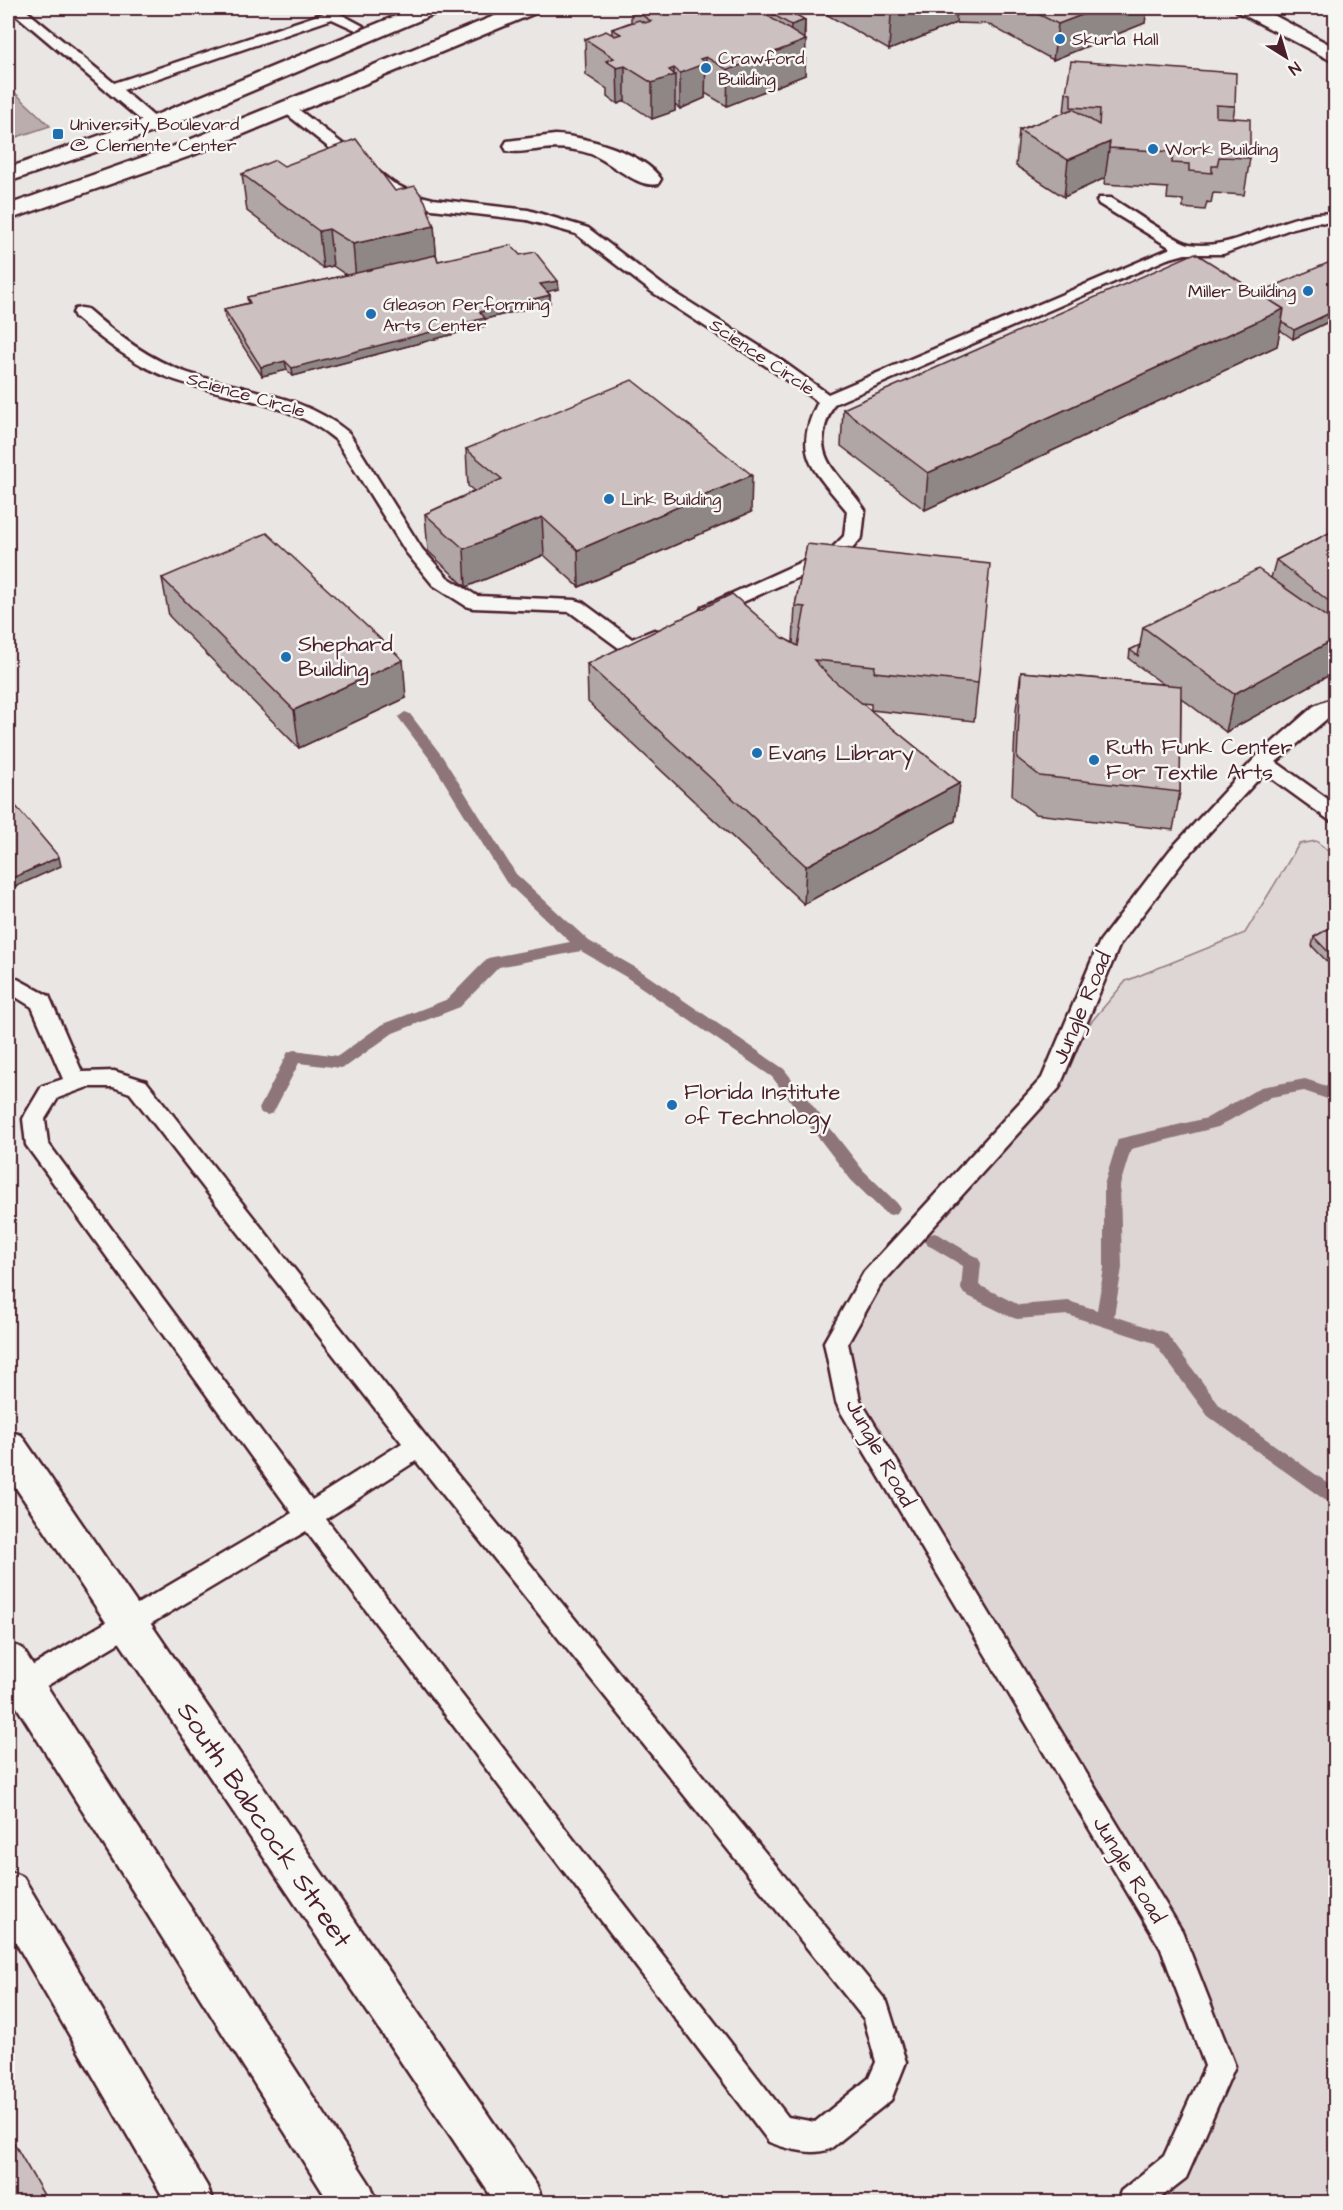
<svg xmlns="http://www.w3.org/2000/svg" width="1343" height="2210" font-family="'Architects Daughter',sans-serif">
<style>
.built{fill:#e9e6e3}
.green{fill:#ddd6d5;stroke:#947a80;stroke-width:1.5}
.water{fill:#bbadae;stroke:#8e747a;stroke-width:1.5}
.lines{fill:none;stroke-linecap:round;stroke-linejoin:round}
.stream{fill:#8e747a;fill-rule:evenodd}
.service-casing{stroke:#4a1f2b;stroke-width:5}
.pedestrian-casing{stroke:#4a1f2b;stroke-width:5}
.minor-casing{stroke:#4a1f2b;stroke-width:5}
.tertiary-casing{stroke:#4a1f2b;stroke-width:5}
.secondary-casing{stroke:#4a1f2b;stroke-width:5}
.service{fill:#f6f6f2;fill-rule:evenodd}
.pedestrian{fill:#f6f6f2;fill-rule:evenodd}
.minor{fill:#f6f6f2;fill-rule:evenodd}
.tertiary{fill:#f6f6f2;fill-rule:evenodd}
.secondary{fill:#f6f6f2;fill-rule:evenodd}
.wall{fill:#afa6a5;stroke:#4a1f2b;stroke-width:1.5}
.shaded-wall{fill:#8f8786;stroke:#4a1f2b;stroke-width:1.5}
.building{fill:#ccc1c0;stroke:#4a1f2b;stroke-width:1.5}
.poi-dot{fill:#1f6fb2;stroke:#f6f6f2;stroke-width:2}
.labels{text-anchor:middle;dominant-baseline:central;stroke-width:5;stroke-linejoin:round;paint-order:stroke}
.far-poi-label{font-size:18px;fill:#4a1f2b;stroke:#f6f6f2;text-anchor:start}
.far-street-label{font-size:18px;fill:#4a1f2b;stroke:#f6f6f2}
.poi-label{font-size:22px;fill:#4a1f2b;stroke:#f6f6f2;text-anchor:start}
.street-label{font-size:22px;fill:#4a1f2b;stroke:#f6f6f2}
.near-street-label{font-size:27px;fill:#4a1f2b;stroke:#f6f6f2}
</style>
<rect width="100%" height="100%" fill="#f6f6f2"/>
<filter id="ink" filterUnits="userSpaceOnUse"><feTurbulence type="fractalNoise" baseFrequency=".0167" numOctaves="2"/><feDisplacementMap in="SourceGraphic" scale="12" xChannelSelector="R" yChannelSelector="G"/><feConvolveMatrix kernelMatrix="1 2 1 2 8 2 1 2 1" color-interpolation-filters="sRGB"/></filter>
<g filter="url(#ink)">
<rect class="built" x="8" y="8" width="1327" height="2194"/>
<path class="green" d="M1316 841 1335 856V2202H1132L1175 2167 1220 2066 1172 1941 848 1402 836 1342 872 1279 1126 981 1245 933 1299 844Z"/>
<path class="water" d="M11 89 50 126 8 140V90Z"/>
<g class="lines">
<g class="stream">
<path d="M405 712 410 714 442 756 516 874 589 941 638 969 784 1069 863 1170 897 1203 900 1208 897 1213 891 1215 885 1213 851 1180 772 1077 626 977 581 951 499 967 460 1007 393 1033 347 1066 341 1068 299 1063 273 1113 267 1115 261 1113 259 1109 288 1052 294 1050 338 1056 381 1025 448 999 488 958 570 942 506 882 432 762 398 717Z"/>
<path d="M1305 1079 1336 1089V1102L1304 1091 1271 1097 1218 1127 1131 1149 1120 1185 1122 1268 1114 1316 1166 1333 1220 1406 1336 1489V1508L1208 1416 1154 1343 1068 1315 1017 1319 1011 1317 964 1294 961 1289 963 1266 928 1245 925 1240 928 1235 934 1233 940 1235 978 1258 981 1263 979 1285 1019 1305 1068 1301 1097 1310 1104 1268V1185L1118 1139 1207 1118 1261 1087Z"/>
<path d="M1336 2190V2202H1324L1327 2194Z"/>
</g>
<defs>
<g id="service">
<path d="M8 8H23L114 83 333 10 363 26 356 30 332 19 123 90 159 121 162 124 154 129 149 127Z"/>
<path d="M289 104 294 106 393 183 417 195 433 199 528 210 588 228 664 286 778 358 828 394 1171 248 1099 204 1097 201 1099 198H1111C1125 206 1177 242 1189 244 1241 252 1284 208 1336 214V224L1318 222 1293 228 1223 254H1185L1167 259 834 404C806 459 837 468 865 510L862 537 846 556 709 617 702 615 700 611 702 607 832 548 844 536 847 511C814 470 791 455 818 402L766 366 652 292 576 234 527 220 432 209 405 201 381 189 284 112 281 109 284 106Z"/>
<path d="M81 308 87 309C117 335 150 360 188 373 244 391 302 394 349 433L422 549 447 577 477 596 575 600 582 602 632 639 654 630 661 632 664 636 661 640 637 651H623L570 612 473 608 466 606 433 585 406 552 336 440C290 401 231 399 175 380 137 367 105 342 75 317L73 313 75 309Z"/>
<path d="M1336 697V711L1276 762 1336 805V822L1329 820 1264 773 1184 860 1120 944 1059 1088 880 1286 848 1343 860 1400 1182 1931 1235 2066 1186 2178 1155 2202H1117L1121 2191 1164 2156 1205 2066 1161 1949 839 1409 836 1402 824 1342 864 1272 1042 1078 1100 941 1170 850 1256 757 1314 706Z"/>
<path d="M8 974 49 996 82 1072 114 1071 146 1081 428 1439 887 2002 906 2062 891 2100 830 2149C812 2156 787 2149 769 2142L306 1531 33 1694 24 1697 15 1694 11 1685 15 1676 292 1513 26 1145 23 1119 26 1113 42 1086 63 1079 32 1007 8 992ZM88 1087H113L130 1093 402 1443 312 1500 48 1143 45 1119 58 1098ZM416 1461 864 2019 876 2062 869 2078 815 2122 788 2117 326 1519Z"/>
</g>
<path id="pedestrian" d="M555 135C585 136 644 153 661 179L658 184C638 189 611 162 591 154 573 148 554 147 535 150 525 151 517 153 507 151L504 146 507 141Z"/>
<path id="minor" d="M8 1871 23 1877 207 2186 213 2202H166L8 1929Z"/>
<g id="tertiary">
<path d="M415 8H443L439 12 162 129 8 182V168L146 119Z"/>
<path d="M514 8H542L538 12 193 155 8 220V205L177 145Z"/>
<path d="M1234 8H1260L1336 48V63L1238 12Z"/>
</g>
<g id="secondary">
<path d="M8 1431 21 1435 537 2186 543 2202H495L8 1476Z"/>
<path d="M8 1643 22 1648 371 2186 377 2202H329L8 1693Z"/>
</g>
</defs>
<use href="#service" class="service-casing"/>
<use href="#pedestrian" class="pedestrian-casing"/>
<use href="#minor" class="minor-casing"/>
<use href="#tertiary" class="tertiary-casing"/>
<use href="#secondary" class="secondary-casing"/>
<use href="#service" class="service"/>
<use href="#pedestrian" class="pedestrian"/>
<use href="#minor" class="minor"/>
<use href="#tertiary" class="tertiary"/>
<use href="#secondary" class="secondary"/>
</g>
<g class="wall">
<path d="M631 8H784L805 20V75L727 106 705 93V98L680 109 675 105V111L652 119 625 101 618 104 607 97V89L586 75 585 39 612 34V29L631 22Z"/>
<path d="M815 8H1147L1145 23 1053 60 988 24 956 23 889 50Z"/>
<path d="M1066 93 1235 106 1233 118 1250 158 1244 195 1213 193 1211 203 1207 202 1205 210 1183 208V200L1167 199 1168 188 1104 184 1105 178 1064 197 1016 166 1019 130 1064 113Z"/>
<path d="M284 166 395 191 434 226 436 255 438 261 520 255 559 289 547 291 550 295V303L485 319V326L293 376 287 370 262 376 225 318 224 309 248 303 247 297 346 275 333 266 323 268 247 211 242 174Z"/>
<path d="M1335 265V325L1330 321 1293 339 1280 330 1277 346 925 510 841 446 843 409 1258 293Z"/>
<path d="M466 449 751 512 579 587 544 555 466 587 428 551 425 514 474 491 468 486Z"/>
<path d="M1335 530V672L1226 732 1181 698 1180 792 1173 830 1035 814 1012 796 1016 710 1021 672 1163 684 1129 659 1130 650 1140 645 1143 627 1271 578 1276 560Z"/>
<path d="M807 544 978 683 974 721 871 710V704L861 703 960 783 955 821 804 904 588 702 587 664 783 638 793 643 795 606Z"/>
<path d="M162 578 406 698 299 748 169 616Z"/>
<path d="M1335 925V970L1312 946 1314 937Z"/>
</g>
<g class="shaded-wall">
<path d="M910 8H957L956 23 889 50 891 15Z"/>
<path d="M1100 8H1147L1145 23 1053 60 1058 24Z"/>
<path d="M805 20 804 40H806L805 75 727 106 728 70 790 46 791 25Z"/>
<path d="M706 57 705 98 680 109V73L700 59Z"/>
<path d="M625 66V101L618 104 617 68Z"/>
<path d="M674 68V75H675V111L652 119V83L669 70Z"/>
<path d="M1110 142 1105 178 1064 197 1068 160Z"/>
<path d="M434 226 437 263 356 281 353 244Z"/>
<path d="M329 229 333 266 323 268 319 231Z"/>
<path d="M558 281 559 289 541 293 540 284Z"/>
<path d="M550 295V303L485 319V326L293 376 292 368 480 312Z"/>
<path d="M1284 309 1277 346 925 510 928 473Z"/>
<path d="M1332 312 1330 321 1293 339 1294 330Z"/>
<path d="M285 361 287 370 262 376 261 367Z"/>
<path d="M752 475 751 512 579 587 578 550Z"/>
<path d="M542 517 544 555 466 587 464 549Z"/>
<path d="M1335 639V672L1226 732 1234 694Z"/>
<path d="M403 660 406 698 299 748 294 710Z"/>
<path d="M8 742 10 751 8 752Z"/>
<path d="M960 783 955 821 804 904 806 866Z"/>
<path d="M59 857 61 866 8 890V880Z"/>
</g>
<g class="building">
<path d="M631 8H784L805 20 791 25 769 12 763 13 806 40 728 70 706 57 700 59 706 63 680 73 674 68 669 70 675 75 652 83 625 66 617 68 606 61 614 58 585 39 606 31 615 36 621 34 612 29 639 20 645 23 651 21Z"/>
<path d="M878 8H910L891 15Z"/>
<path d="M1026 8H1100L1058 24Z"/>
<path d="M1071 61 1236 73 1235 106 1216 105V117L1250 119V158L1219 157 1217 166H1212V173L1189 171V164L1172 163 1173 152 1109 148 1110 142 1068 160 1019 130 1073 109 1099 125 1100 109 1071 107V94L1066 93Z"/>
<path d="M356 139 395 191 415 186 425 201 434 226 353 244 329 229 319 231 242 174 275 160 284 166Z"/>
<path d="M511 245 520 255 535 252 558 281 540 284 550 295 480 312 485 318 292 368 285 361 261 367 224 309 250 303 247 297 356 273 436 255 438 261Z"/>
<path d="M1195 253 1284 309 928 473 843 409Z"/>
<path d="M1330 262 1335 265V315L1332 312 1294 330 1282 322 1284 309 1258 293Z"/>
<path d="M632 380 752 475 578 550 542 517 464 549 425 514 502 479 466 449Z"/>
<path d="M1335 530V606L1276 560Z"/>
<path d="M267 533 403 660 294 710 162 578Z"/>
<path d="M807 544 990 564 978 683 874 672 875 666 814 660 832 679 960 783 806 866 587 664 732 594 783 638 798 646 805 607 795 606Z"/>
<path d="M1258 569 1335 623V639L1234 694 1143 627Z"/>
<path d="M1140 645 1138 656 1130 650Z"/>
<path d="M1021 672 1181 686 1180 792 1040 776 1017 758Z"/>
<path d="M8 797 59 857 8 880Z"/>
<path d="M1335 925V959L1314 937Z"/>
<path d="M8 2133 48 2202H8Z"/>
</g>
</g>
<g class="poi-dot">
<circle cx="1060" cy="39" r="6"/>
<circle cx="706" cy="68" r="6"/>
<rect x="52" y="128" width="12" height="12" rx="3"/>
<circle cx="1153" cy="149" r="6"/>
<circle cx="1308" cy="291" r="6"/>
<circle cx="371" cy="314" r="6"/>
<circle cx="609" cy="499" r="6"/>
<circle cx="286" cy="657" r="6"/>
<circle cx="757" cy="753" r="6"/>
<circle cx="1094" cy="760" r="6"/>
<circle cx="672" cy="1105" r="6"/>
</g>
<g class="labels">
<g class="far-poi-label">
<text x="1072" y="39">Skurla Hall</text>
<text x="718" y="58">Crawford<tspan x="718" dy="21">Building</tspan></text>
<text x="70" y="124">University Boulevard<tspan x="70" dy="21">@ Clemente Center</tspan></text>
<text x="1165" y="149">Work Building</text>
<text x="1296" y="291" text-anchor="end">Miller Building</text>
<text x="383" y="304">Gleason Performing<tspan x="383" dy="21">Arts Center</tspan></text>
<text x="621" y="499">Link Building</text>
</g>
<g class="far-street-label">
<text transform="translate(762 357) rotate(34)">Science Circle</text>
<text transform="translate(246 395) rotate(16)">Science Circle</text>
</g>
<g class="poi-label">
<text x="298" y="644">Shephard<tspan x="298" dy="25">Building</tspan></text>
<text x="1106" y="747">Ruth Funk Center<tspan x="1106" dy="25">For Textile Arts</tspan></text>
<text x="769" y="753">Evans Library</text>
<text x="684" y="1092">Florida Institute<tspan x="684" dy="25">of Technology</tspan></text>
</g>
<g class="street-label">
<text transform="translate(1082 1008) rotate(-67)">Jungle Road</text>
<text transform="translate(880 1453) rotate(61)">Jungle Road</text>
<text transform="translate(1129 1870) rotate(59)">Jungle Road</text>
</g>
<g class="near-street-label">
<text transform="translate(264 1825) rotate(56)">South Babcock Street</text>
</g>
</g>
<rect width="1343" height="2210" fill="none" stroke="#f6f6f2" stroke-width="30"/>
<rect x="15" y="15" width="1313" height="2180" fill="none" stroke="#4a1f2b" stroke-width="2" filter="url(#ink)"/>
<g transform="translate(1286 57) rotate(143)" stroke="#f6f6f2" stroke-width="4.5" paint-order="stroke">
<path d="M0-4.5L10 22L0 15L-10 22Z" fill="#4a1f2b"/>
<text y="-9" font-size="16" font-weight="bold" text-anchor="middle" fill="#4a1f2b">N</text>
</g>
</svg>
